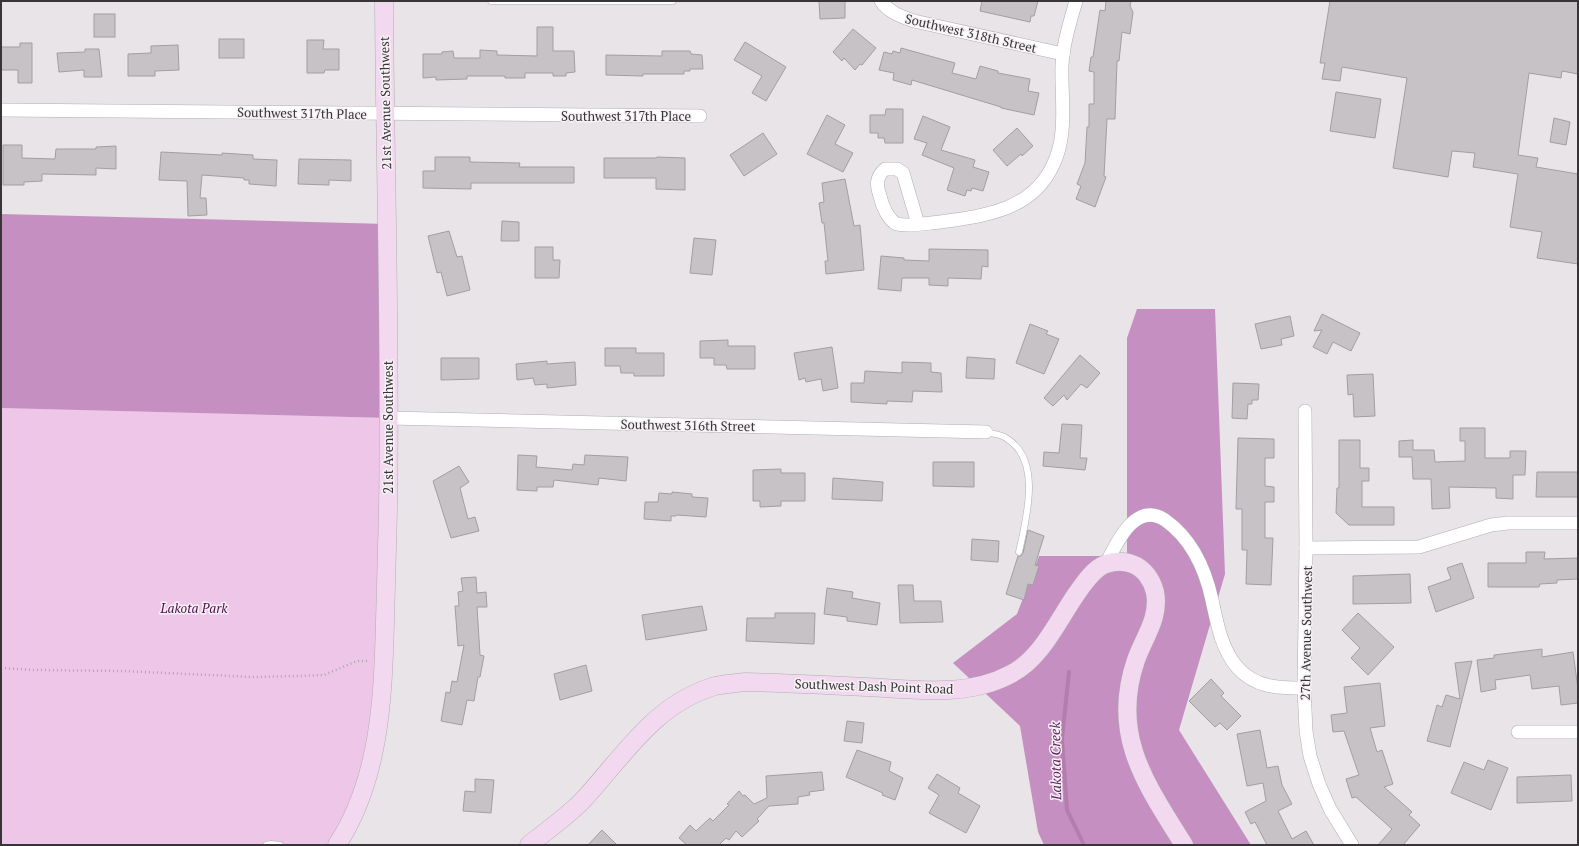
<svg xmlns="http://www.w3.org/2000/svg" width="1579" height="846" font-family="'PT Serif',serif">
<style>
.green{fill:#edc6e8}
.forest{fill:#c58fc1}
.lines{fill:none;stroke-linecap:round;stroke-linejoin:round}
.stream{stroke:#b37dae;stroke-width:4}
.building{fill:#c6c2c6;stroke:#a39ea2}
.lane-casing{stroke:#b1adb1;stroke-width:7}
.street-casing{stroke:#b1adb1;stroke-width:14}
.secondary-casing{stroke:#b1adb1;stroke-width:19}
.path{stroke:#aba8ab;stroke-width:2.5;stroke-dasharray:1 3;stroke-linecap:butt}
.lane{stroke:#fff;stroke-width:6}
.street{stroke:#fff;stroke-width:13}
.secondary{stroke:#f2d9f0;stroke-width:18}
.labels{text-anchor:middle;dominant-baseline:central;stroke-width:3;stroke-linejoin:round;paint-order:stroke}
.street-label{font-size:13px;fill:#373537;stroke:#f6f1f5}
.park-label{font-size:13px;font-style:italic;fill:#4f0c4c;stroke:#f6f1f5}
.water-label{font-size:14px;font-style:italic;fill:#632260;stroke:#f6f1f5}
</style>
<rect width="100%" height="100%" fill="#e8e4e8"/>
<path class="green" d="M1 408 389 418 380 708 337 845H1Z"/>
<g class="forest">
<path d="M1 214 387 224 389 418 1 408Z"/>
<path d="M1137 309H1215L1225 574 1179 730 1251 845H1044L1038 832 1020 726 953 663 1017 614 1039 556H1127V338Z"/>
</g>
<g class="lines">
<path class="stream" d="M1069 672 1062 739 1067 810 1084 845"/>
</g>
<g class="building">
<path d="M819 1H845V18L820 19Z"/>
<path d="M982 1H1038L1034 16H1031L1030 22 980 11Z"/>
<path d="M1106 1H1131L1130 6 1133 12 1130 34 1122 32 1119 61H1117L1115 119H1107L1104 176 1106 177 1095 207 1076 199 1081 186 1077 184 1085 163 1087 127H1089V104H1094V72L1089 71 1091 57H1093L1100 10 1105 11Z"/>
<path d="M1330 1H1578V74L1562 71 1561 78 1529 73 1518 155 1538 158 1536 167 1578 174V264L1537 258 1542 232 1510 227 1518 174 1473 167 1475 153 1452 151 1448 177 1393 168 1407 78 1342 67 1340 81 1322 79 1325 63H1320Z"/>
<rect x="94" y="14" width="21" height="23"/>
<path d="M537 27H553V51H574L575 72 566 73V76H553V73H525V78H505V76H467V79L436 80V77L423 78V54H442V52L453 51 454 58H480V50L497 51V55L537 56Z"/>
<path d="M853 29 876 48 862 65 860 64 855 70 844 58 842 61 833 52Z"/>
<rect x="219" y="39" width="25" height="19"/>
<path d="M307 40H324L323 49H339V70H325L324 73H307Z"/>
<path d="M745 42 786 67 766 101 752 93 762 76 734 60Z"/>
<path d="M20 43H32V83H18V70H1V47H20Z"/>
<path d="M178 45 179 70 155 71V76H128V54L151 53V46Z"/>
<path d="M901 48 955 63 952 73 976 79 980 66 998 71V73L1030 79 1028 91 1039 93 1034 115 1001 108V107L912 80 911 85 893 80 894 73 879 70 884 52 892 54 893 51 900 53Z"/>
<path d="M85 49H99L102 77H84V70L59 72 57 53 85 52Z"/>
<path d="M662 51H690L691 54 702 55 703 69H690V71H684V74H643V76L606 75V55L662 56Z"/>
<path d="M1336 92 1381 99 1375 138 1330 131Z"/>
<path d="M886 109H903V143H885L884 138H878V133H870V115H885Z"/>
<path d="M827 115 845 125 835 144 853 153 843 172 807 154Z"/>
<path d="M923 116 950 127 941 150 975 160 973 167 989 172 983 191 972 188 971 191 967 190 965 196 947 190 954 168 922 155 927 143 914 139Z"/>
<path d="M1554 118 1570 122 1566 145 1550 142Z"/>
<path d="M1017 128 1033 146 1022 156 1021 154 1007 166 993 150Z"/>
<path d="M763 133 777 154 744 176 730 155Z"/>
<path d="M3 145H22V158L55 159 56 149H96V147L116 146V169L96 168V175L42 174V181L24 182V185H3Z"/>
<path d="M161 152 222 155V153L253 155V159L277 160 276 186 249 184V180H244V178L202 175 200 198H206L207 215 188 216 187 181 159 180Z"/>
<path d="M435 157H470V162L520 163 519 167H574V183H471V189L423 188V171H435Z"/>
<path d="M657 157 685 158V190L656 189V178H604V158H656Z"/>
<path d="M299 159 351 160V181L329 180V185L298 184Z"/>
<path d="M845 179 854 226 860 225 864 270 826 274 825 261H828L824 223H822L819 203 824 202 822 183Z"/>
<path d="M502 221 519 222V241H501Z"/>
<path d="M449 231 457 257 462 256 470 290 447 296 441 272 437 273 428 236Z"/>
<path d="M694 238 716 240 712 275 690 273Z"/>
<path d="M535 247H553V260H560L559 278H535Z"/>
<path d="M929 249 988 250V267L982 266 981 279 948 278V286L929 285V278H902L901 291 878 289 881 256 904 258V260L929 261Z"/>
<path d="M1322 314 1360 333 1351 351 1333 342 1327 354 1313 347 1322 330 1314 331Z"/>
<path d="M1290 316 1294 336 1281 339 1282 345 1261 349 1255 324Z"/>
<path d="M1030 324 1048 331 1046 334 1059 339 1044 374 1016 363Z"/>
<path d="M728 340V346H755V369H727L726 365H714V358H700V341Z"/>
<path d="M832 347 838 388 823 391 821 379 806 382 805 378 799 380 794 353Z"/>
<path d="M605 348H636V353H664V376H634V373H621L620 366H605Z"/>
<path d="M1080 355 1100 373 1087 388 1081 384 1067 400 1064 395 1053 406 1044 398Z"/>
<path d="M967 357 995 359 994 379 966 378Z"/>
<path d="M441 358H479V379L441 380Z"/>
<path d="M547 361V364L575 362 576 385 547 388V384L535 385 533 378 517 380 516 364Z"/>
<path d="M902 362 931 363V372L941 373 942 392 913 391 912 402 887 401V404L851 402V383H864L865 371 902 373Z"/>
<path d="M1373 374 1375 416 1354 417 1353 394 1348 395 1347 375Z"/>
<path d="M1233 383 1259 384 1258 400H1252V404H1248L1247 419 1232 418Z"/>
<path d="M1062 424 1082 425 1080 458H1087L1085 470 1043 466 1044 452 1059 453Z"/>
<path d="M1460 428H1485V458H1510V451H1526L1525 475H1513V499L1496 498V488L1449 487 1450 508 1432 509 1431 479H1413L1412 457H1399V441L1413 440V450H1434L1435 462 1465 461V441H1460Z"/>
<path d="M1238 438 1274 439V458H1265V486L1274 487V502H1265V538H1273L1271 585 1246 584 1247 550H1242V509H1236Z"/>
<path d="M1339 440H1360V468H1369V481H1362V507H1394V525H1349L1336 513 1337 488H1339Z"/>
<path d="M518 455 537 456 536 467 572 470 573 464 584 465 585 455 628 457 626 481 599 478 598 485 554 480 553 487H537V491L517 490Z"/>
<path d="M933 462H974V487L933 486Z"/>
<path d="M459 466 469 482 460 488 468 519 475 517 479 531 451 538 433 481Z"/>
<path d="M781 469V473H805V501H781V506L760 507V501H753V470Z"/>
<path d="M1537 472H1578V497H1536Z"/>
<path d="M833 478 883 482 882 501 832 499Z"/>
<path d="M672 492 692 494V497L708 498 706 517 677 515 676 516H671V521L644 519 645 502H658L659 493 672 494Z"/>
<path d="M1028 530 1044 536 1035 565 1039 566 1033 585 1028 584 1024 600 1006 594 1018 556H1021L1023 553Z"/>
<path d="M972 539 999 541 998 562 971 560Z"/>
<path d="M1526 552H1545L1544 559 1578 558V579L1557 580V583L1540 584 1539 587H1488V563H1526Z"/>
<path d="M1462 563 1474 598 1436 612 1428 587 1451 579 1447 568Z"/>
<path d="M1410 574 1411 603 1353 604V576Z"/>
<path d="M476 577 477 593 486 592 487 607H477L480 655 484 656 480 677H478L474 701 467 700 462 725 441 721 446 692 450 693 452 681 457 682 464 645 458 646 455 606H459L458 592 463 591 461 578Z"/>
<path d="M898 585H913L914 601H941L943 622 900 623Z"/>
<path d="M827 588 853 592 852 598 880 603 877 625 847 621V617L824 614Z"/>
<path d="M702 606 707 630 646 640 642 615Z"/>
<path d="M775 613H815L814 644 746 641 747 618H775Z"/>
<path d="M1358 613 1394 647 1368 675 1351 658 1360 648 1342 630Z"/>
<path d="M1542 649V657L1573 652 1578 689V703L1561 705 1559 686 1532 689 1530 675 1495 680 1496 689 1481 692 1477 660 1494 658V655Z"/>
<path d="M1472 661 1450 747 1427 741 1437 705 1442 707 1446 695 1460 699 1455 663Z"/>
<path d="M586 665 592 691 560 700 554 674Z"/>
<path d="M1211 679 1224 693 1221 696 1241 716 1227 730 1220 723 1215 727 1189 701Z"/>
<path d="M1380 683 1385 726 1370 728 1377 752 1382 750 1393 784 1384 787 1412 812 1409 815 1420 825 1403 845H1378L1392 829 1356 797 1352 798 1346 779 1359 775 1344 731 1333 732 1331 715 1347 713 1344 687Z"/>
<path d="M847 721 864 723 862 743 844 741Z"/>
<path d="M1260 730 1267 768 1278 766 1282 785 1292 804 1278 811 1292 839 1306 831 1314 845H1267L1255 822 1251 824 1245 812 1266 801 1263 783 1247 786 1237 734Z"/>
<path d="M857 750 891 762 889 771 903 778 895 800 882 795 883 793 846 777Z"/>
<path d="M1488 760 1508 768 1491 810 1451 793 1464 762 1484 770Z"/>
<path d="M822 772 824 790 809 792 810 795 798 797V804L769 806 757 819 759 821 742 837 736 831 729 840 726 838 719 845H687L679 838 690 825 696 831 710 818 713 821 729 805 727 804 739 791 743 796 745 795 754 804 767 798 766 776Z"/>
<path d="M937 774 960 788 958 793 980 806 966 833 929 813 939 795 928 788Z"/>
<path d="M1571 775 1572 801 1517 803V777Z"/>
<path d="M475 779 494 780 491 813 463 811 465 791 475 792Z"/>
<path d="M602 830 617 845H588Z"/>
</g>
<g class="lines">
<defs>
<g id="lane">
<path d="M491 1H673"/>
<path d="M986 432C992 434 1001 434 1006 438 1043 460 1026 519 1019 552"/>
<path d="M266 845 271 844 280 845"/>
</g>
<g id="street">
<path d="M881 1C888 12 902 17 914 21L1063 54"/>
<path d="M1 110 700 116"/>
<path d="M918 224 903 173 897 169H885C876 177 876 185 880 196 882 205 888 220 897 224 908 227 928 223 940 222 983 216 1032 211 1053 165 1068 135 1061 99 1062 66 1063 44 1070 22 1076 1"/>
<path d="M1305 411 1306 548 1304 688 1306 731 1310 756 1319 784 1330 809 1352 845"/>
<path d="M389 418 986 432"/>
<path d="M1306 548 1419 547 1491 525 1508 523H1578"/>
<path d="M1106 564C1116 544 1135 500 1165 520 1192 539 1205 568 1212 600 1217 623 1221 648 1237 667 1255 688 1279 688 1304 688"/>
<path d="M1518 732H1578"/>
</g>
<g id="secondary">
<path d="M337 845C380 779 383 698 385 622 386 585 387 548 388 511 391 341 385 171 384 1"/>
<path d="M529 845C546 831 568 816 583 800 624 756 654 704 715 686 725 684 736 683 745 682 786 683 826 685 866 687 914 689 967 698 1011 674 1042 658 1058 620 1077 593 1084 583 1094 568 1106 564 1114 561 1125 561 1132 564 1144 568 1152 580 1155 592 1160 618 1144 637 1136 660 1110 735 1146 784 1184 845"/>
</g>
</defs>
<use href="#lane" class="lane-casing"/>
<use href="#street" class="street-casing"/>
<use href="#secondary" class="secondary-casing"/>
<path class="path" d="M1 668 35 670 123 671 252 677 300 676 324 675 357 661H370"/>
<use href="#lane" class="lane"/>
<use href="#street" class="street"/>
<use href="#secondary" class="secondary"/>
</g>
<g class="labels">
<g class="street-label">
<text transform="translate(971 33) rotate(13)">Southwest 318th Street</text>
<text transform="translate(385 103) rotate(-91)">21st Avenue Southwest</text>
<text transform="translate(302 113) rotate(1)">Southwest 317th Place</text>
<text x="626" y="116">Southwest 317th Place</text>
<text transform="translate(688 425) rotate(1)">Southwest 316th Street</text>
<text transform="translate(388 427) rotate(-90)">21st Avenue Southwest</text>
<text transform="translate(1306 633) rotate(-89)">27th Avenue Southwest</text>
<text transform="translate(874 686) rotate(2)">Southwest Dash Point Road</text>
</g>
<g class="park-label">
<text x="194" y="608">Lakota Park</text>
</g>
<g class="water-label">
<text transform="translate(1055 761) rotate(-91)">Lakota Creek</text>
</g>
</g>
<rect width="1579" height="846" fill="none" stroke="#373537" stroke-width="4"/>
</svg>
